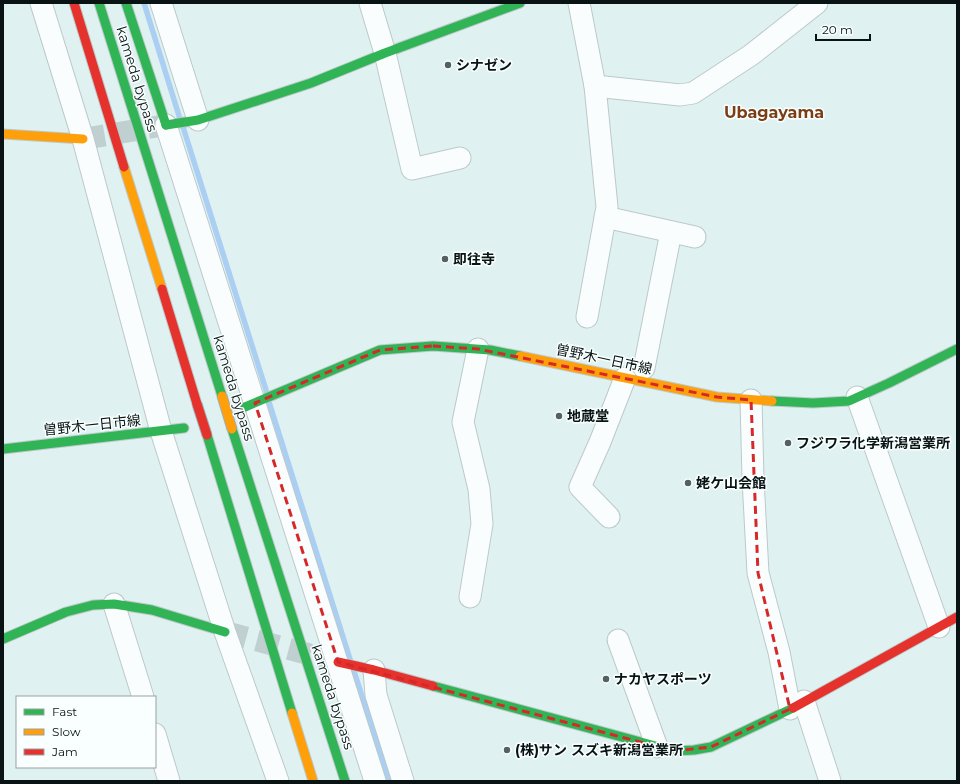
<svg xmlns="http://www.w3.org/2000/svg" width="960" height="784" font-family="Montserrat,'Noto Sans JP',sans-serif">
<style>
.lines{fill:none;stroke-linecap:round;stroke-linejoin:round}
.stream{stroke:#abcff2;stroke-width:5.5}
.secondary-tunnel{stroke:#c0d0d0;stroke-width:22;stroke-dasharray:22 11;stroke-linecap:butt}
.street-casing{stroke:#bcc9c9;stroke-width:23}
.fast-casing{stroke:#bcc9c9;stroke-width:11}
.slow-casing{stroke:#bcc9c9;stroke-width:11}
.jam-casing{stroke:#bcc9c9;stroke-width:11}
.street{stroke:#fafdfd;stroke-width:21}
.fast{stroke:#30b455;stroke-width:9}
.slow{stroke:#ff9f0a;stroke-width:9}
.jam{stroke:#e5322d;stroke-width:9}
.slow-bridge-casing{stroke:#9db0b4;stroke-width:11;stroke-linecap:butt}
.jam-bridge-casing{stroke:#9db0b4;stroke-width:11;stroke-linecap:butt}
.slow-bridge{stroke:#ff9f0a;stroke-width:9}
.jam-bridge{stroke:#e5322d;stroke-width:9}
.marked{fill:none;stroke:#d62828;stroke-width:3;stroke-dasharray:8 5;stroke-linejoin:round}
.poi-dot{fill:#546161;stroke:#f9ffff;stroke-width:1.5}
.labels{text-anchor:middle;dominant-baseline:central;stroke-width:3;stroke-linejoin:round;paint-order:stroke}
.poi-label{font-size:14px;font-weight:bold;fill:#091313;stroke:#f9ffff;text-anchor:start}
.street-label{font-size:14px;fill:#091313;stroke:#f9ffff}
.quarter-label{font-size:16px;font-weight:bold;fill:#7c3e15;stroke:#f9ffff}
</style>
<rect width="100%" height="100%" fill="#e0f1f1"/>
<g class="lines">
<g class="stream">
<path d="M144 3 180 119"/>
<path d="M183 127 267 393"/>
<path d="M269 402 350 659"/>
<path d="M354 671 389 781"/>
</g>
<g class="secondary-tunnel">
<path d="M83 139 166 125"/>
<path d="M225 632 338 662"/>
</g>
<defs>
<g id="street">
<path d="M41 3 83 139 161 431 225 632 278 781"/>
<path d="M161 3 198 120"/>
<path d="M370 3 385 53 412 169 460 158"/>
<path d="M579 3 595 86 607 207 587 317"/>
<path d="M595 86 680 95 693 93 751 55 817 3"/>
<path d="M166 125 375 781"/>
<path d="M605 217 695 237"/>
<path d="M644 368 671 232"/>
<path d="M857 397 939 627"/>
<path d="M751 400 753 479 758 573 779 652 790 709"/>
<path d="M609 517 580 487 600 442 625 378"/>
<path d="M470 597 482 524 479 489 463 422 478 349"/>
<path d="M114 604 143 697"/>
<path d="M618 640 657 747"/>
<path d="M374 670 376 695 403 781"/>
<path d="M804 701 830 781"/>
<path d="M155 734 169 781"/>
</g>
<g id="fast">
<path d="M99 3 222 396"/>
<path d="M126 3 166 125"/>
<path d="M166 125 198 120 311 83 385 53 520 3"/>
<path d="M772 401 813 403 849 401 889 383 957 349"/>
<path d="M245 407 380 350 433 346 490 350 520 356"/>
<path d="M232 429 345 781"/>
<path d="M207 435 292 713"/>
<path d="M3 449 184 428"/>
<path d="M3 639 66 612 93 605 114 604 152 610 225 632"/>
<path d="M433 686 674 751 694 750 711 747 793 708"/>
</g>
<g id="slow">
<path d="M3 134 83 139"/>
<path d="M124 167 162 289"/>
<path d="M520 356 717 397 772 401"/>
<path d="M292 713 313 781"/>
</g>
<g id="jam">
<path d="M74 3 124 167"/>
<path d="M162 289 197 404"/>
<path d="M338 662 374 670 433 686"/>
<path d="M793 708 957 617"/>
</g>
</defs>
<use href="#street" class="street-casing"/>
<use href="#fast" class="fast-casing"/>
<use href="#slow" class="slow-casing"/>
<use href="#jam" class="jam-casing"/>
<use href="#street" class="street"/>
<use href="#fast" class="fast"/>
<use href="#slow" class="slow"/>
<use href="#jam" class="jam"/>
<defs>
<path id="slow-bridge" d="M222 396 232 429"/>
<path id="jam-bridge" d="M197 404 207 435"/>
</defs>
<use href="#slow-bridge" class="slow-bridge-casing"/>
<use href="#jam-bridge" class="jam-bridge-casing"/>
<use href="#slow-bridge" class="slow-bridge"/>
<use href="#jam-bridge" class="jam-bridge"/>
</g>
<path class="marked" d="M433 346 478 349 717 397 751 400 758 573 790 709 711 747 674 751 338 662 255 403 380 350Z"/>
<g class="poi-dot">
<circle cx="448" cy="65" r="4"/>
<circle cx="445" cy="259" r="4"/>
<circle cx="559" cy="416" r="4"/>
<circle cx="788" cy="443" r="4"/>
<circle cx="688" cy="483" r="4"/>
<circle cx="606" cy="679" r="4"/>
<circle cx="507" cy="750" r="4"/>
</g>
<g class="labels">
<g class="poi-label">
<text x="456" y="65">シナゼン</text>
<text x="453" y="259">即往寺</text>
<text x="567" y="416">地蔵堂</text>
<text x="796" y="443">フジワラ化学新潟営業所</text>
<text x="696" y="483">姥ケ山会館</text>
<text x="614" y="679">ナカヤスポーツ</text>
<text x="515" y="750">(株)サン スズキ新潟営業所</text>
</g>
<g class="street-label">
<text transform="translate(137 79) rotate(73)">kameda bypass</text>
<text transform="translate(604 359) rotate(12)">曽野木一日市線</text>
<text transform="translate(234 388) rotate(73)">kameda bypass</text>
<text transform="translate(92 425) rotate(-6)">曽野木一日市線</text>
<text transform="translate(333 697) rotate(72)">kameda bypass</text>
</g>
<g class="quarter-label">
<text x="774" y="112">Ubagayama</text>
</g>
</g>
<rect width="960" height="784" fill="none" stroke="#091313" stroke-width="8"/>
<rect x="16" y="696" width="140" height="72" fill="#f9ffff" stroke="#99a1a1"/>
<rect x="24" y="709" width="20" height="6" fill="#30b455" stroke="#99a1a1"/>
<text x="52" y="716" font-size="12" fill="#091313">Fast</text>
<rect x="24" y="729" width="20" height="6" fill="#ff9f0a" stroke="#99a1a1"/>
<text x="52" y="736" font-size="12" fill="#091313">Slow</text>
<rect x="24" y="749" width="20" height="6" fill="#e5322d" stroke="#99a1a1"/>
<text x="52" y="756" font-size="12" fill="#091313">Jam</text>
<path d="M816 34v6h54v-6" fill="none" stroke="#091313" stroke-width="2"/>
<text x="822" y="34" font-size="12" fill="#091313" stroke="#f9ffff" stroke-width="3" paint-order="stroke">20 m</text>
</svg>
